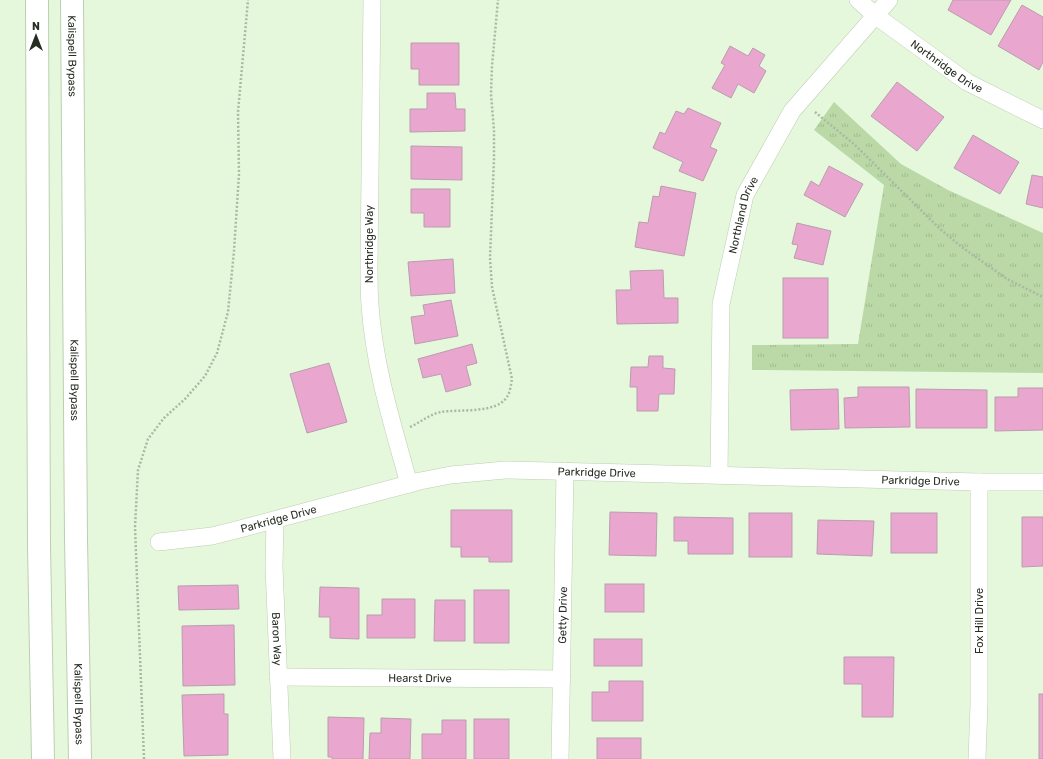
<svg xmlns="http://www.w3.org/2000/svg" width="1043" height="759" font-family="Rubik,sans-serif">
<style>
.grass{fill:url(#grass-tufts)}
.building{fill:#e9a6ce;stroke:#ba9dae}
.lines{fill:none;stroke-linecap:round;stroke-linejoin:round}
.street-casing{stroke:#bdceb3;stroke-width:18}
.highway-casing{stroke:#bdceb3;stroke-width:24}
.path{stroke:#aab9a2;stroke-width:2.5;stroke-dasharray:2 2;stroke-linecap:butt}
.street{stroke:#fff;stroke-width:17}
.highway{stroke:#fff;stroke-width:22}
.labels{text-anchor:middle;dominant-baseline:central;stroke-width:3.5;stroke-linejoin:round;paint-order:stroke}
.street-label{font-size:11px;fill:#262d22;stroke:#fff}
</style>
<defs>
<pattern id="grass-tufts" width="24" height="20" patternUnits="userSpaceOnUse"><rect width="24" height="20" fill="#bad9a7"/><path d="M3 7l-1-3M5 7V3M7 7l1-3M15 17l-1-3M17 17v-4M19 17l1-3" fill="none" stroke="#a0bb8f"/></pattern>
</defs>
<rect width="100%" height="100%" fill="#e6f8dc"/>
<path class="grass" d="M834 102 901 164 948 190 1043 233V373L752 370V345L858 344 884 185 814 130Z"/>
<g class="building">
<path d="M953 0H1011L991 35 948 10Z"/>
<path d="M1022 5 1043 17V62L1039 70 998 46Z"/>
<path d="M411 43H459V85H419V69H411Z"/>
<path d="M730 46 748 56 753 48 765 55 759 66 766 71 754 93 738 84 731 98 712 88 725 65 721 63Z"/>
<path d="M897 82 944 117 917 151 871 116Z"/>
<path d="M427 93H455L456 109H465V131L410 132V109H427Z"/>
<path d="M688 108 721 123 710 147 717 150 703 181 679 171 683 162 653 148 660 132 665 134 676 111 684 114Z"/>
<path d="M973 135 1019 162 1000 194 954 168Z"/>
<path d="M411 146 462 147V180L411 179Z"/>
<path d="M829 166 863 184 845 217 804 195 811 181 819 186Z"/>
<path d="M1032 175 1043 177V208L1026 204Z"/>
<path d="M661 186 696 193 684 256 635 247 639 222 648 223 653 196 659 197Z"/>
<path d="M411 189H450V227H424V213H411Z"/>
<path d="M797 223 831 231 823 265 794 258 798 245 792 244Z"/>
<path d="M453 259 455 293 411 296 408 262Z"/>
<path d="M663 270 664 298H678V323L617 324 616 290H631L630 271Z"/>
<rect x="783" y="278" width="45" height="60"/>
<path d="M451 300 458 336 415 344 411 317 425 315 423 305Z"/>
<path d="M472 344 477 363 466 366 471 385 446 392 441 374 423 378 418 359Z"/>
<path d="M649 356H663V368L675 369 674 394H659L658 411H637V387H630L631 367H648Z"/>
<path d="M329 363 347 422 307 433 290 374Z"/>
<path d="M858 387H909L910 427 845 428 844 398 858 397Z"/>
<path d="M1018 388H1043V430L995 431V397H1018Z"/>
<path d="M838 389 839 429 791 430 790 390Z"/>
<path d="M916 389 987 390V428H916Z"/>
<path d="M451 510H512V562H489V557H461V547H451Z"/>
<path d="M610 512 657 513 656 556 609 555Z"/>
<rect x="749" y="513" width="43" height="44"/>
<rect x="891" y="513" width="46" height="40"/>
<path d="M674 517 733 518V554H688V541H674Z"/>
<path d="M1022 517H1043V566L1022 567Z"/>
<path d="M818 520 874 521 872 556 817 554Z"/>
<rect x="605" y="584" width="39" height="28"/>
<path d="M238 585 239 609 179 610 178 586Z"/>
<path d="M320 587 359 588V639L330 638V617H319Z"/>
<rect x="474" y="590" width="35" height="53"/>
<path d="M382 599H415V638H367V615H382Z"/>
<path d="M435 600H465V641H434Z"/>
<path d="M234 625 235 685 183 686 182 626Z"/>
<rect x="594" y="639" width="48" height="27"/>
<path d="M844 657H894L893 717H862V684H844Z"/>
<path d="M609 681H643V721H592V692H609Z"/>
<path d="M224 694V714H228V755L184 756 182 695Z"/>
<rect x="1039" y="694" width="4" height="65"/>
<path d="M328 717 364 718 363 759H332V757H328Z"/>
<path d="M381 718 411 719 410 759H369L370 733H381Z"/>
<rect x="474" y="719" width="35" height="40"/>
<path d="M442 720H466V759H422V734H442Z"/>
<rect x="597" y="738" width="44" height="21"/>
</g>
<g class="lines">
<defs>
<g id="street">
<path d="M372 0 369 265C369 278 369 292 370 305 374 366 393 426 409 484"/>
<path id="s1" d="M858 0 876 16 967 82 1043 120"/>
<path id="s2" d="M719 475 721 304 745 195 792 111 889 0"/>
<path id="s3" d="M275 520 274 567 282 759"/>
<path id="s4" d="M159 542 212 536 240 529 420 481 451 475 505 470 551 471 979 482H1043"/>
<path id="s5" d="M278 677 562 679"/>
<path id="s6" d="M560 759 565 471"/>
<path d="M977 759 979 704V482"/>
</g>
<g id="highway">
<path d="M37 0 39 546 43 759"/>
<path id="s7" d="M72 0 76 539 80 759"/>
</g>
</defs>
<use href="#street" class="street-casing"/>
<use href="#highway" class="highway-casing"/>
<g class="path">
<path d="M815 112 855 145 940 229 963 248 1007 279 1043 297"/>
<path d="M410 427C421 422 430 414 441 412 459 409 496 414 507 397 510 392 511 385 512 379L492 287 490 258 494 159V131L491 94 492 66 498 0"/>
<path d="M144 759 135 527 138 470 148 439 164 418 185 399 205 376 217 353 228 312 234 251 239 174 238 112 248 0"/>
</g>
<use href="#street" class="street"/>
<use href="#highway" class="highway"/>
</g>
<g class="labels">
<g class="street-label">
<text stroke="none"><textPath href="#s7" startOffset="56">Kalispell Bypass</textPath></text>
<text stroke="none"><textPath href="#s1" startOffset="111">Northridge Drive</textPath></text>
<text stroke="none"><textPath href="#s2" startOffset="263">Northland Drive</textPath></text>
<text transform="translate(369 244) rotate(-90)">Northridge Way</text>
<text stroke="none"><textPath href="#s7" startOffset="380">Kalispell Bypass</textPath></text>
<text stroke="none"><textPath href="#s4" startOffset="446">Parkridge Drive</textPath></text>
<text stroke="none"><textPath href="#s4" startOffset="770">Parkridge Drive</textPath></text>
<text stroke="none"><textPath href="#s4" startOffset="122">Parkridge Drive</textPath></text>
<text stroke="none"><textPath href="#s6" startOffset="144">Getty Drive</textPath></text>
<text transform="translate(979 621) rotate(-90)">Fox Hill Drive</text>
<text stroke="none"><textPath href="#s3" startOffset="119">Baron Way</textPath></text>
<text stroke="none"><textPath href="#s5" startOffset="142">Hearst Drive</textPath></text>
<text stroke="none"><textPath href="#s7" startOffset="704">Kalispell Bypass</textPath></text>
</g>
</g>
<g transform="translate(36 36)" stroke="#ffffff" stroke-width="3" paint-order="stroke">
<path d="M0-3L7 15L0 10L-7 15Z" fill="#262d22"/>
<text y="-6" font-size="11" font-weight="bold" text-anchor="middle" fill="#262d22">N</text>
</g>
</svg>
